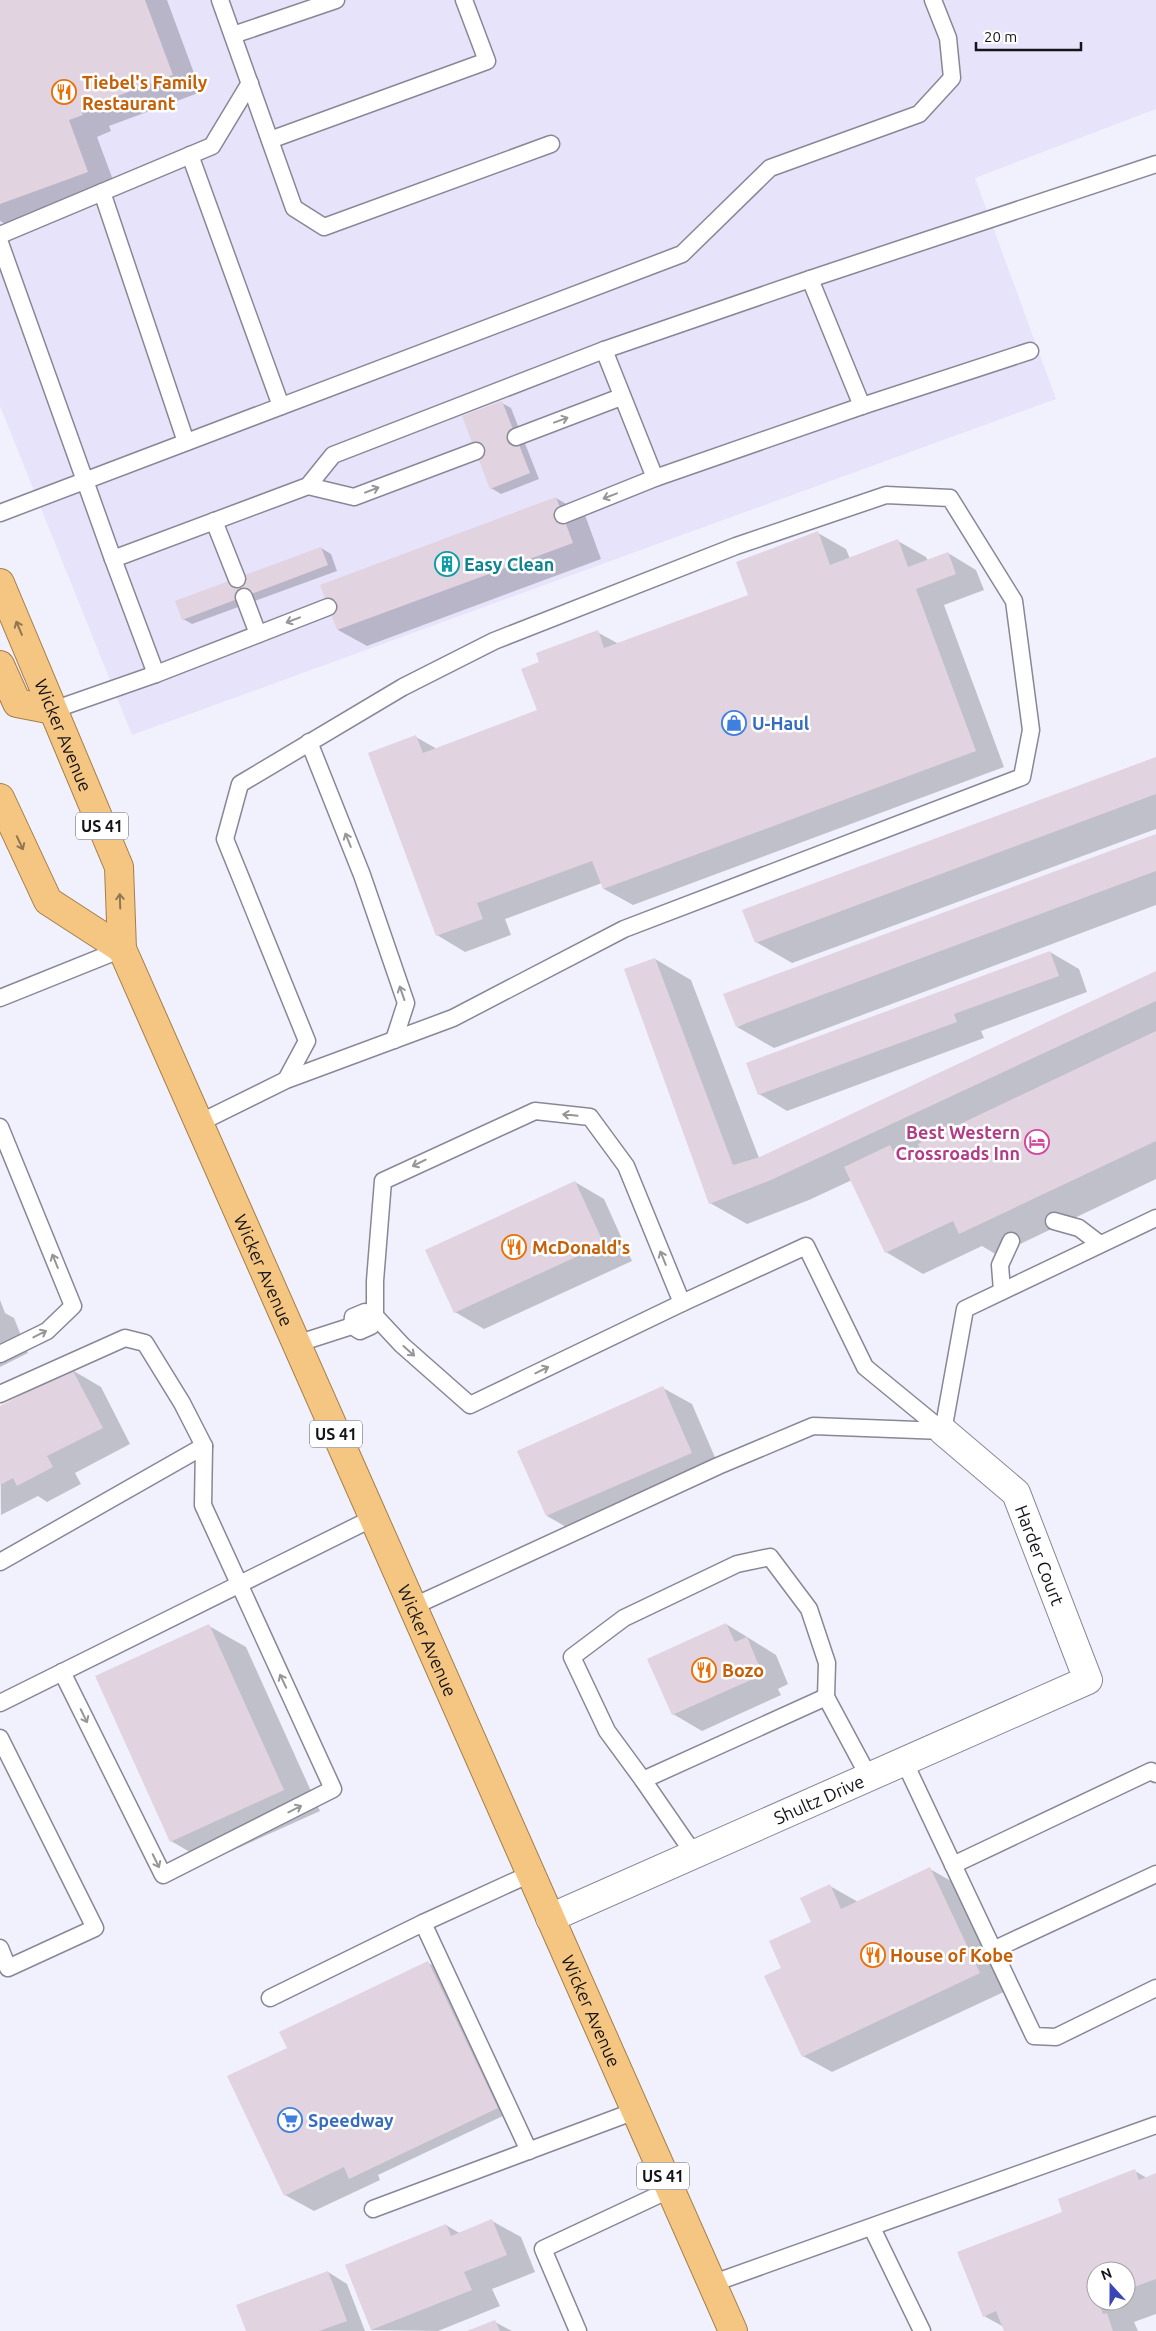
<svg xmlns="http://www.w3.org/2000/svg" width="1156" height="2331" font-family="Ubuntu,sans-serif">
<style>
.built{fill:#e7e3fb}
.shadow{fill:#0003;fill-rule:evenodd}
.building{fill:#e1d3df}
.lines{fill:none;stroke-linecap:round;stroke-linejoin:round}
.service-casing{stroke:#898796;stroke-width:19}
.minor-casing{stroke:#898796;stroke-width:30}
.trunk-casing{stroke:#a47e49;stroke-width:30}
.service{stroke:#fff;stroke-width:16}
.minor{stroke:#fff;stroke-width:28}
.trunk{stroke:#f4c682;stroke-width:28}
.oneway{stroke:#969598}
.oneway2{stroke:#907653}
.labels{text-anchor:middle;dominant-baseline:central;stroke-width:5;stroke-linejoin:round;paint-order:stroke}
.shield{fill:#fff;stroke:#5b5a5f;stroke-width:1}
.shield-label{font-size:16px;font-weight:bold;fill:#15141a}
.food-label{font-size:18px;font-weight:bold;fill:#c56008;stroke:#fff;text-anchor:start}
.culture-label{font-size:18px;font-weight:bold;fill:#0d838f;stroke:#fff;text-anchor:start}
.shop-label{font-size:18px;font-weight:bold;fill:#366cbe;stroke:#fff;text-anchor:start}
.street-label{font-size:18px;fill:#15141a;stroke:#fff}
.hotel-label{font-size:18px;font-weight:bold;fill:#b23c85;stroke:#fff;text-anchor:end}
</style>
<rect width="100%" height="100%" fill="#f1f0fd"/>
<path class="built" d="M0 0H1156V109L975 178 1056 399 132 735 0 406Z"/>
<g class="shadow">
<path d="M0 0H167L201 92 109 126 111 131 97 137 116 188 11 227 0 221Z"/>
<path d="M502 403 511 408 539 479 501 494 491 488 464 417Z"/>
<path d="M556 498 585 515 601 559 367 646 338 630 322 585Z"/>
<path d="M818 533 846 549 850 559 898 541 926 557 928 561 948 553 976 570 984 590 944 605 1004 767 633 905 604 889 602 883 505 919 511 935 465 952 437 935 416 737 437 749 538 711 540 663 597 632 619 644 749 596Z"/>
<path d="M321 548 331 554 337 571 192 624 183 619Z"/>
<path d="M1156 759V829L792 963 756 942Z"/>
<path d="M1156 835V905L774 1048 737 1027Z"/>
<path d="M1050 952 1079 969 1087 992 981 1031 984 1038 787 1111 759 1094Z"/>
<path d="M655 959 691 980 759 1158 1156 973V1179L997 1255 982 1246 923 1274 886 1252 852 1180 809 1200 747 1224 710 1203ZM921 1148 926 1157 922 1159 911 1152Z"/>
<path d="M575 1182 604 1199 632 1261 484 1329 455 1312Z"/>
<path d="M0 1300 5 1313 14 1318 28 1353 0 1367Z"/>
<path d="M72 1370 101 1387 130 1444 75 1473 81 1484 47 1502 38 1496 1 1515 0 1408Z"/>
<path d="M663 1388 692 1404 720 1469 575 1532 547 1516Z"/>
<path d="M726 1624 776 1655 788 1684 778 1689 781 1695 702 1731 673 1714Z"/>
<path d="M209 1626 246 1647 320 1811 207 1862 171 1841Z"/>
<path d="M930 1869 958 1885 1008 1990 832 2072 803 2056 783 1968 812 1923 830 1886 858 1902Z"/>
<path d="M428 1963 438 1968 507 2114 378 2175 380 2180 314 2211 285 2195 289 2049Z"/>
<path d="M1135 2171 1147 2178 1156 2175V2314L1134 2322 1138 2331H1005L1004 2327 984 2316 1064 2212ZM1096 2271H1126V2301H1096Z"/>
<path d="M492 2221 521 2237 535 2272 492 2289 500 2306 438 2331 372 2330 346 2265 446 2225 461 2234Z"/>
<path d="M328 2272 347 2284 365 2331H247Z"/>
<path d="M495 2322 512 2331H470Z"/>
</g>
<g class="building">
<path d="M0 0H145L173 75 81 110 83 115 69 120 88 172 0 204Z"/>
<path d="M502 401 530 473 490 489 462 416Z"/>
<path d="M556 497 573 543 337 630 320 585Z"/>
<path d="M818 531 830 565 898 539 908 567 948 552 956 574 916 589 976 751 603 889 592 861 477 903 483 919 436 936 368 753 416 735 423 753 537 710 521 669 539 662 536 653 598 630 604 648 748 595 736 562Z"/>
<path d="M321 547 328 565 182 620 175 601Z"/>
<path d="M1156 757V794L755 943 742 910Z"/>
<path d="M1156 834V871L736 1027 723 994Z"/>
<path d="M1050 951 1059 976 954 1014 957 1022 758 1095 746 1063Z"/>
<path d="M655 958 733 1165 760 1157 1156 971V1001L771 1180 709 1204 624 969Z"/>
<path d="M1156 1031V1141L959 1234 953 1221 885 1253 844 1167 890 1145 895 1155 907 1149 913 1162 924 1157 918 1144Z"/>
<path d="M575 1181 604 1244 454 1313 425 1250Z"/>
<path d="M72 1369 103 1428 47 1456 53 1467 17 1486 13 1478 0 1485V1406Z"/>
<path d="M663 1386 692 1453 546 1516 517 1451Z"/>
<path d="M726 1623 735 1642 747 1637 760 1668 750 1672 753 1679 672 1715 647 1659Z"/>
<path d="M209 1624 284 1790 170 1842 95 1676Z"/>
<path d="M930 1867 980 1973 802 2057 764 1976 781 1968 769 1941 811 1922 800 1898 830 1884 841 1909Z"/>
<path d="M428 1961 498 2108 349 2179 344 2167 284 2196 227 2076 287 2048 279 2032Z"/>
<path d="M1135 2169 1139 2180 1156 2173V2279L1126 2290V2271H1096V2301H1098L1103 2314 1107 2313 1113 2331H1004L996 2311 983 2317 957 2252 1062 2212 1058 2199Z"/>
<path d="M492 2219 507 2255 464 2272 472 2290 371 2330 345 2265 446 2224 451 2236Z"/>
<path d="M328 2271 347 2321 319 2331H246L236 2305Z"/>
<path d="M495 2320 500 2331H467Z"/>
</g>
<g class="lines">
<defs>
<g id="service">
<path d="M220 0 294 208 324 227 551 144"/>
<path d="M233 35 336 0"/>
<path d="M270 140 487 61 464 0"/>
<path d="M190 155 281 406"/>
<path d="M102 192 186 442"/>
<path d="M0 235 212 146 250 83"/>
<path d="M0 243 113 559"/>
<path d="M810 279 1156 164"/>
<path d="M604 350 655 478"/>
<path d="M862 406 1030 351"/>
<path d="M516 437 621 397"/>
<path d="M308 486 354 497 476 451"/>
<path d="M0 513 682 254 770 168 919 114 952 78 948 38 933 0"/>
<path d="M214 521 237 579"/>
<path d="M244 597 258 634"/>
<path d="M156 674 113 559 308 486 333 455 604 350 810 279 862 406 655 478 563 515"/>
<path d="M53 710 156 674 328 607"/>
<path d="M309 742 362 875 406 1003 394 1040"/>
<path d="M0 998 122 949"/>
<path d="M199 1123 286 1080 307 1041 225 839 240 784 403 687 494 641 736 546 886 495 950 498 1014 601 1031 730 1022 777 624 929 453 1018 286 1080"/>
<path d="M0 1127 73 1306 47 1331 0 1354"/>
<path d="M1054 1221 1079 1228 1100 1244"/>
<path d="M1002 1291 1000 1265 1011 1241"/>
<path d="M352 1326 353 1317 365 1312 375 1316 402 1345 470 1405 682 1303 806 1246 865 1367 943 1431"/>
<path d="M296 1344 352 1326 360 1331 371 1326 375 1316V1281L383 1181 535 1111 590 1117 626 1166 682 1303"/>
<path d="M0 1394 125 1338 145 1343 182 1403 204 1446 203 1505 333 1789 163 1875 62 1672"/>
<path d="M943 1431 965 1309 1156 1218"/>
<path d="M0 1562 204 1446"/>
<path d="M412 1607 718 1466 813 1426 943 1431"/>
<path d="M0 1703 373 1518"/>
<path d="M0 1738 95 1928 8 1968 0 1948"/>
<path d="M904 1761 1034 2036 1056 2037 1156 1988"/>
<path d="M643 1780 826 1697"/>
<path d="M694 1854 643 1780 607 1731 572 1657 624 1618 737 1564 770 1557 809 1609 827 1663 826 1697 869 1777"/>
<path d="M953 1865 1151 1771 1156 1774"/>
<path d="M423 1923 530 1874"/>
<path d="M993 1950 1156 1874"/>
<path d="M270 1998 423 1923 529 2151"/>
<path d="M373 2209 635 2111"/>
<path d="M872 2228 922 2331"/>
<path d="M711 2284 1156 2125"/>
<path d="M578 2331 543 2249 669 2190"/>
</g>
<g id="minor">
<path id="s1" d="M550 1918 1088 1680 1016 1493 943 1431"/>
</g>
<g id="trunk">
<path id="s2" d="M0 583 119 867 122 949 733 2331"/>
<path d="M0 665 17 703 53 710"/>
<path d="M0 798 48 901 122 949"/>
</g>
</defs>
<use href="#service" class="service-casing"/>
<use href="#minor" class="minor-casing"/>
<use href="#trunk" class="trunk-casing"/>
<use href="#service" class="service"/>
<use href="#minor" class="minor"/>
<use href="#trunk" class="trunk"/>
</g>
<defs><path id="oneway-shaft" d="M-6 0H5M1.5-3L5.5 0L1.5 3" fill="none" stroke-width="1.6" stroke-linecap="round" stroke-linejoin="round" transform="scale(1.25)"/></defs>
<g class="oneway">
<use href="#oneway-shaft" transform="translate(561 420) rotate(-20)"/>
<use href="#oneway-shaft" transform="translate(372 490) rotate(-21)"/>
<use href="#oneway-shaft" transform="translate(610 496) rotate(159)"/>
<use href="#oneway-shaft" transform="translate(293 620) rotate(159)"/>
<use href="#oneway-shaft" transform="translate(348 840) rotate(-112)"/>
<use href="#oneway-shaft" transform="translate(402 993) rotate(-109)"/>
<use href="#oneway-shaft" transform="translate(570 1115) rotate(-174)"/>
<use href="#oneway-shaft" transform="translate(419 1163) rotate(154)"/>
<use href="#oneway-shaft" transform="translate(663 1258) rotate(-112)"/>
<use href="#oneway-shaft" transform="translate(55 1261) rotate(-112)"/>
<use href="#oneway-shaft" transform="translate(40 1334) rotate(-27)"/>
<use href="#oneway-shaft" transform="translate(409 1351) rotate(42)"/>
<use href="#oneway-shaft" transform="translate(542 1370) rotate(-26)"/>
<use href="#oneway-shaft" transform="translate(283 1681) rotate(-115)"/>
<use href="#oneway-shaft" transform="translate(84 1716) rotate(64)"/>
<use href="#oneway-shaft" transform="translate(295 1809) rotate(-27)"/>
<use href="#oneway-shaft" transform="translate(156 1861) rotate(64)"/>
</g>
<g class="oneway2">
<use href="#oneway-shaft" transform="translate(19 628) rotate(-113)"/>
<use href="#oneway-shaft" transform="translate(20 843) rotate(65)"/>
<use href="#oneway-shaft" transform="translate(120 901) rotate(-92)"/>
</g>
<defs>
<symbol id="restaurant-ring" viewBox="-11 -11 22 22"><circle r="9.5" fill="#fff" stroke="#e8710a" stroke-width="1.5"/><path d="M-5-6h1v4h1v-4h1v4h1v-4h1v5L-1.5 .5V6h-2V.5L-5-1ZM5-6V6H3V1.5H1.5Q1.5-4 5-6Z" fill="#e8710a"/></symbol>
<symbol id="building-ring" viewBox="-11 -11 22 22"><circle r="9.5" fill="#fff" stroke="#0f9aa8" stroke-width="1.5"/><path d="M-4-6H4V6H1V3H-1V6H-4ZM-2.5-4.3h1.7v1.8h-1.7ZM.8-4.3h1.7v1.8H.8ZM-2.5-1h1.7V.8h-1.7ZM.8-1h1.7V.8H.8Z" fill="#0f9aa8"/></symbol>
<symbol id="shop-ring" viewBox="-11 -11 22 22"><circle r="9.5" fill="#fff" stroke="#3f7fe0" stroke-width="1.5"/><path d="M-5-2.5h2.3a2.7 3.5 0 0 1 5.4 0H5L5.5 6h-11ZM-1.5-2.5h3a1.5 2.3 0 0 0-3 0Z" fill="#3f7fe0"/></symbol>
<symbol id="hotel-ring" viewBox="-11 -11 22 22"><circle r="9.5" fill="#fff" stroke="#d1479c" stroke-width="1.5"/><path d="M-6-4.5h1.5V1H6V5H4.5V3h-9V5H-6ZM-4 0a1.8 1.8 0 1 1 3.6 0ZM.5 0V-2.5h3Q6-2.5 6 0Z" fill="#d1479c"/></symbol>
<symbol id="supermarket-ring" viewBox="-11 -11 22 22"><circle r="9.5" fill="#fff" stroke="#3f7fe0" stroke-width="1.5"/><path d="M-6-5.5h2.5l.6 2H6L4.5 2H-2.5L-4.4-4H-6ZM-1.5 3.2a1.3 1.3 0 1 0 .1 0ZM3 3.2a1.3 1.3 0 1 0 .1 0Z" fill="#3f7fe0"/></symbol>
</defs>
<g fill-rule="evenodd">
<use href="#restaurant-ring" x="50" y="78" width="28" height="28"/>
<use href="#building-ring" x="433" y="550" width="28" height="28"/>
<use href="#shop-ring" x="720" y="709" width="28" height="28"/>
<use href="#hotel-ring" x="1023" y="1128" width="28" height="28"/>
<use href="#restaurant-ring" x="500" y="1233" width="28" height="28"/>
<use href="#restaurant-ring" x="690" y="1656" width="28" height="28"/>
<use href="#restaurant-ring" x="859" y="1941" width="28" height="28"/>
<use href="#supermarket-ring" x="276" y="2106" width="28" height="28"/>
</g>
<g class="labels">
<g class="shield">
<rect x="76" y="812.5" width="52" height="27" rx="4"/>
<rect x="310" y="1420.5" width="52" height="27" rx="4"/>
<rect x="637" y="2162.5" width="52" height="27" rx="4"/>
</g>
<g class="shield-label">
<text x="102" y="826">US 41</text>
<text x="336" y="1434">US 41</text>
<text x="663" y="2176">US 41</text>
</g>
<g class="food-label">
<text x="82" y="82">Tiebel's Family<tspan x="82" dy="21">Restaurant</tspan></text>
<text x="532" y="1247">McDonald's</text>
<text x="722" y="1670">Bozo</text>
<text x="890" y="1955">House of Kobe</text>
</g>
<g class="culture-label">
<text x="464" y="564">Easy Clean</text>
</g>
<g class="shop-label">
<text x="752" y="723">U-Haul</text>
<text x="308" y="2120">Speedway</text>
</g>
<g class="street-label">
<text stroke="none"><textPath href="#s2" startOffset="165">Wicker Avenue</textPath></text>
<text stroke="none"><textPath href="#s2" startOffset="741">Wicker Avenue</textPath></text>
<text transform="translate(1040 1555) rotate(69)">Harder Court</text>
<text stroke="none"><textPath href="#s2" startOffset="1146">Wicker Avenue</textPath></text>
<text stroke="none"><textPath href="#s1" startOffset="294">Shultz Drive</textPath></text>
<text stroke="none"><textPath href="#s2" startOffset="1551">Wicker Avenue</textPath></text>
</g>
<g class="hotel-label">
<text x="1020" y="1132">Best Western<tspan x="1020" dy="21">Crossroads Inn</tspan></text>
</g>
</g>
<g transform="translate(1111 2286) rotate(339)"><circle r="24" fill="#ffffff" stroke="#a1a1a3"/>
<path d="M0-4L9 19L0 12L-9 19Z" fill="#3a45b8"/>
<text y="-8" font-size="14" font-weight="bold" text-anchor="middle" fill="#15141a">N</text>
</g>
<path d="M976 42v8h105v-8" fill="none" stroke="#15141a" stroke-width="2.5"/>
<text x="984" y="42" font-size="15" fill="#15141a" stroke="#ffffff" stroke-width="4" paint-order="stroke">20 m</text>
</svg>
